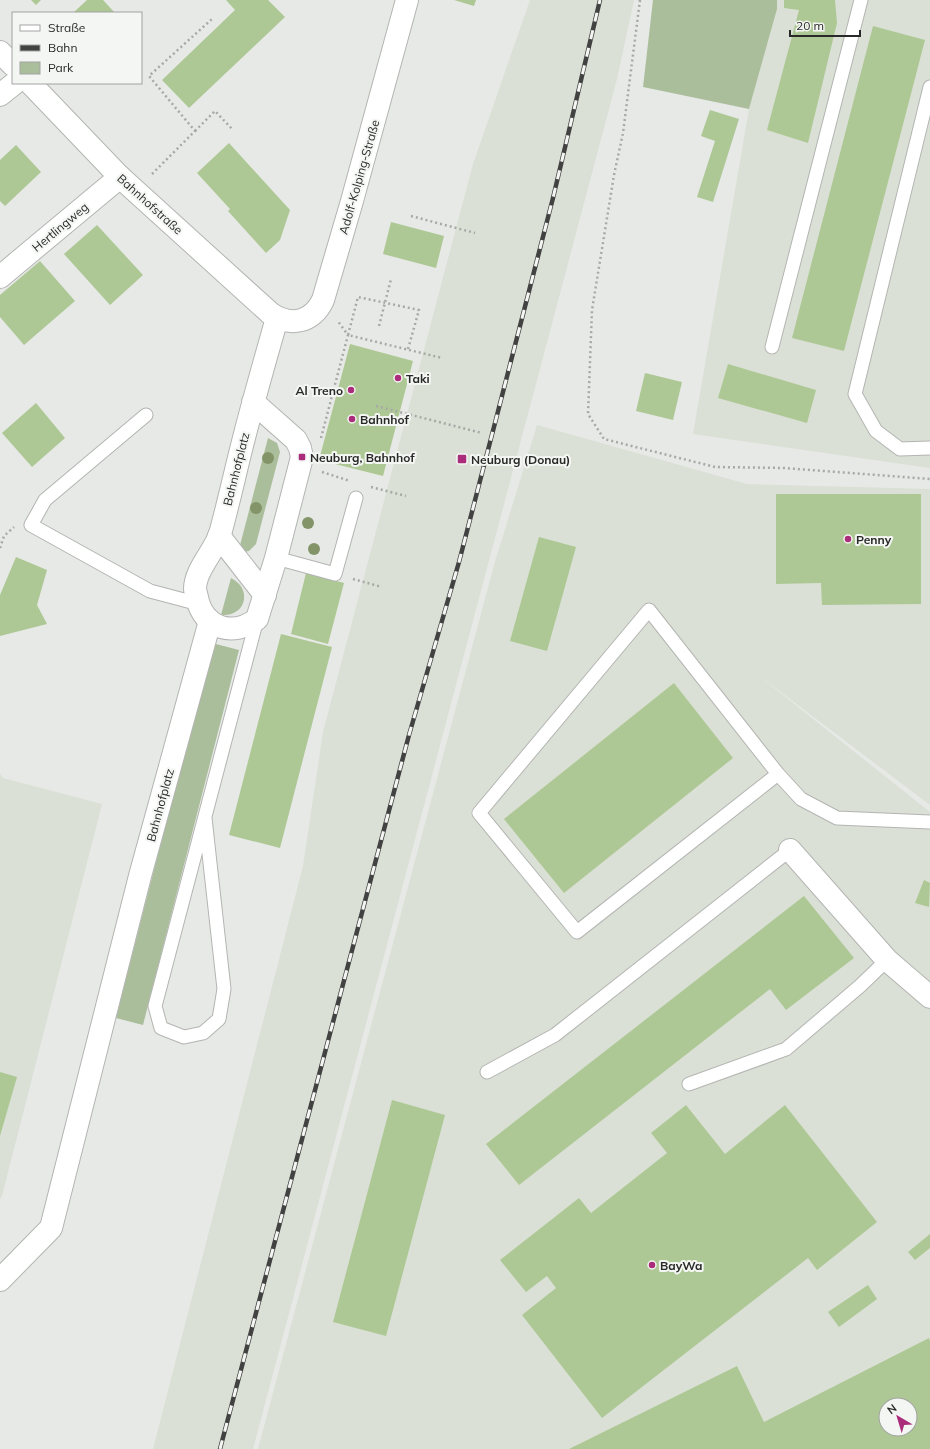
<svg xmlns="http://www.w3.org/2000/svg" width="930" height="1449" font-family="Mulish,sans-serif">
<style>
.built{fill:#dae0d5;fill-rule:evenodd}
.green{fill:#abbe9b}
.building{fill:#adc894;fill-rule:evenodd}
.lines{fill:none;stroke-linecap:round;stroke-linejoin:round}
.lane-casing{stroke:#b3b5b2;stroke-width:15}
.street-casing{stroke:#b3b5b2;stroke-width:24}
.path{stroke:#a7a9a7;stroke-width:2.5;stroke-dasharray:2 3;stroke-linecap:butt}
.lane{stroke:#fff;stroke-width:13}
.street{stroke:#fff;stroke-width:22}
.rail-casing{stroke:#414241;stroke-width:4.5}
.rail{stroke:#f4f6f3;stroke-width:3;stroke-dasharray:9;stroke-linecap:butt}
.tree{fill:#839568}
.poi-dot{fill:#ab2c7a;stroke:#f4f6f3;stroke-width:1.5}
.labels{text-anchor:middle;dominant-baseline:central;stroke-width:4;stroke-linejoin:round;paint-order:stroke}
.street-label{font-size:12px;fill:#282928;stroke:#f4f6f3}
.poi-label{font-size:12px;font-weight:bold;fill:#282928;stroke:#f4f6f3;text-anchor:start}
</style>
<rect width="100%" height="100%" fill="#e7e9e6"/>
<g class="built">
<path d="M530 0H634L617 79 253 1449H153L303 866 323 732 473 164Z"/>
<path d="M777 0H930V468L693 434 749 109 777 9Z"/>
<path d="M537 425 747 484 930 489V805L758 675 930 812V1449H258L494 565ZM886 1405H910V1429H886Z"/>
<path d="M0 774 3 778 102 804 2 1196 0 1199Z"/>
</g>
<g class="green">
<path d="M653 0H777V9L749 109 643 87Z"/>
<path d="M268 438 277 443 280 452 256 544 249 551 238 553Z"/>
<path d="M231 578C253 589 246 617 221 615Z"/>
<path d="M212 643 239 650 143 1025 116 1018Z"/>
</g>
<g class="building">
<path d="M31 0H41L36 5Z"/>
<path d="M87 0H103L115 13H73Z"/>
<path d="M226 0H268L285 17 189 108 162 80 235 10Z"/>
<path d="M454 0H476L474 6Z"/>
<path d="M784 0H835L837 23 808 143 767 130 799 10 784 8Z"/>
<path d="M873 26 925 40 844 351 792 338Z"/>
<path d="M710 110 739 119 713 202 697 197 715 141 701 136Z"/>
<path d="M229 143 290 210 280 240 266 253 228 211 230 209 197 173Z"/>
<path d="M16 145 41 172 5 206 0 201V160Z"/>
<path d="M391 222 444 236 436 268 383 254Z"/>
<path d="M97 225 143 275 110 305 64 254Z"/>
<path d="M40 261 75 301 24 345 0 317V295Z"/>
<path d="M350 344 413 361 383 476 319 460Z"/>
<path d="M728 364 816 390 807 423 718 398Z"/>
<path d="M645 373 682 382 673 420 636 411Z"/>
<path d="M36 403 65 438 32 467 2 433Z"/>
<path d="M776 494H921V604L822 605 821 583 776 584Z"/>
<path d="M539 537 576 547 547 651 510 641Z"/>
<path d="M16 557 47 570 37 605 47 624 0 636V595Z"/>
<path d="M306 573 344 583 328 644 291 634Z"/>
<path d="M281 634 332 647 280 848 229 835Z"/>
<path d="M674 683 733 758 564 893 504 819Z"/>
<path d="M924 880 930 883 929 907 915 903Z"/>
<path d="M804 896 854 958 786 1010 770 989 519 1185 486 1144Z"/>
<path d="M0 1072 17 1077 0 1136Z"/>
<path d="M392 1100 445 1115 386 1336 333 1322Z"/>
<path d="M686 1105 725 1154 785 1105 877 1222 817 1270 808 1258 602 1418 522 1315 556 1288 547 1276 526 1292 500 1260 579 1198 591 1213 667 1153 651 1133Z"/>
<path d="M930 1234V1248L915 1260 908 1252Z"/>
<path d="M868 1285 877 1299 839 1327 828 1312Z"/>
<path d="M929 1338 930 1341V1449H569L737 1366 764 1422ZM886 1405H910V1429H886Z"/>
</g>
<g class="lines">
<defs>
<g id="lane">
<path d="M930 87 855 394 876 431 900 449 930 448"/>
<path d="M772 347 861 0"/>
<path d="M146 415 45 500 31 525 150 591 199 604"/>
<path d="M276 558 335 574 356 498"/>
<path d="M778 774 577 932 479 813 649 610 778 774 801 799 837 818 930 822"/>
<path d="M205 818 224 989 219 1019 203 1033 184 1037 161 1028 155 1006 257 619"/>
<path d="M487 1072 555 1035 790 850"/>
<path d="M689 1084 786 1049 860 986 887 960"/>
</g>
<g id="street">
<path d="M0 52 13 65"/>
<path d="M30 83 120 177 270 313C290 327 312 323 323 300L352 201 407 0"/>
<path d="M0 95 15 83"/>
<path d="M0 277 120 177"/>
<path d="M253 402 296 440 300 448 302 457 276 558 257 619C233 637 204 629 197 598 197 595 195 592 195 589 195 570 214 552 220 534 229 502 236 468 245 434 255 395 266 357 277 318"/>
<path d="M219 536 265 595"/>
<path d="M790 850 887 960 930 997"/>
<path d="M0 1280 51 1228 140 876 210 621"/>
</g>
</defs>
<use href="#lane" class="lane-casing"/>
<use href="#street" class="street-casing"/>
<g class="path">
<path d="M640 0 623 133 614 175 592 310 588 414 604 439 715 467 784 468 930 479"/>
<path d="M195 131 215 111 233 130"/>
<path d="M152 174 195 131 149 76 212 19"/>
<path d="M411 216 475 233"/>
<path d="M379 326 391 279"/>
<path d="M408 349 419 310 358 297 348 335 442 358"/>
<path d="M332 395 336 396"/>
<path d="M376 406 482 433"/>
<path d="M321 438 348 335 337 320"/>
<path d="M322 472 350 481"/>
<path d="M371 487 406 496"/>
<path d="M0 548 4 536 14 527"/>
<path d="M353 579 382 587"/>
</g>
<use href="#lane" class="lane"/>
<use href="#street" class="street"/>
<defs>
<path id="rail" d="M220 1449 409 735 459 562 495 423 553 198 600 0"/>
</defs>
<use href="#rail" class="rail-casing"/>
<use href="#rail" class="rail"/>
</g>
<g class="tree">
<circle cx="268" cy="458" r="6"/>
<circle cx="256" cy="508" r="6"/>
<circle cx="308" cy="523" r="6"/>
<circle cx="314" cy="549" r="6"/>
</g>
<g class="poi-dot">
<circle cx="398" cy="378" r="4"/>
<circle cx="351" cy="390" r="4"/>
<circle cx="352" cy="419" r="4"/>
<rect x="298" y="453" width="8" height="8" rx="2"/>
<rect x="457" y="454" width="10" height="10" rx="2"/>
<circle cx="848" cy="539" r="4"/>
<circle cx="652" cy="1265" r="4"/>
</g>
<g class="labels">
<g class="street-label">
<text transform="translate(359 177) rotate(-74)">Adolf-Kolping-Straße</text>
<text transform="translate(150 204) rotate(42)">Bahnhofstraße</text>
<text transform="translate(60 227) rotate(-40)">Hertlingweg</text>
<text transform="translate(236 469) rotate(-76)">Bahnhofplatz</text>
<text transform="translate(160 805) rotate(-75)">Bahnhofplatz</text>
</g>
<g class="poi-label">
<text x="406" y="378">Taki</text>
<text x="343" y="390" text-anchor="end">Al Treno</text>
<text x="360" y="419">Bahnhof</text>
<text x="310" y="457">Neuburg, Bahnhof</text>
<text x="471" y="459">Neuburg (Donau)</text>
<text x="856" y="539">Penny</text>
<text x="660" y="1265">BayWa</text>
</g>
</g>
<rect x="12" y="12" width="130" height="72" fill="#f4f6f3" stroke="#a2a4a2"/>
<rect x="20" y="25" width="20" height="6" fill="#ffffff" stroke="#a2a4a2"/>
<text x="48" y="32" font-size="12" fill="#282928">Straße</text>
<rect x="20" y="45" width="20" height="6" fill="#414241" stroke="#a2a4a2"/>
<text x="48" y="52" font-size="12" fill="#282928">Bahn</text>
<rect x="20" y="62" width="20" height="12" fill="#abbe9b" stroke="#a2a4a2"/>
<text x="48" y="72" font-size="12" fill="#282928">Park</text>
<g transform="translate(898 1417) rotate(322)"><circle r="19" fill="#f4f6f3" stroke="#a2a4a2"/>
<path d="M0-3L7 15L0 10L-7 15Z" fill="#ab2c7a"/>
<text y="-6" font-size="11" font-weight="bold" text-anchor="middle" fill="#282928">N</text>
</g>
<path d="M790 30v6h70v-6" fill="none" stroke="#282928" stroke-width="2"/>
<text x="796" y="30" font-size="12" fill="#282928" stroke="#f4f6f3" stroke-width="3" paint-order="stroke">20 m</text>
</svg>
